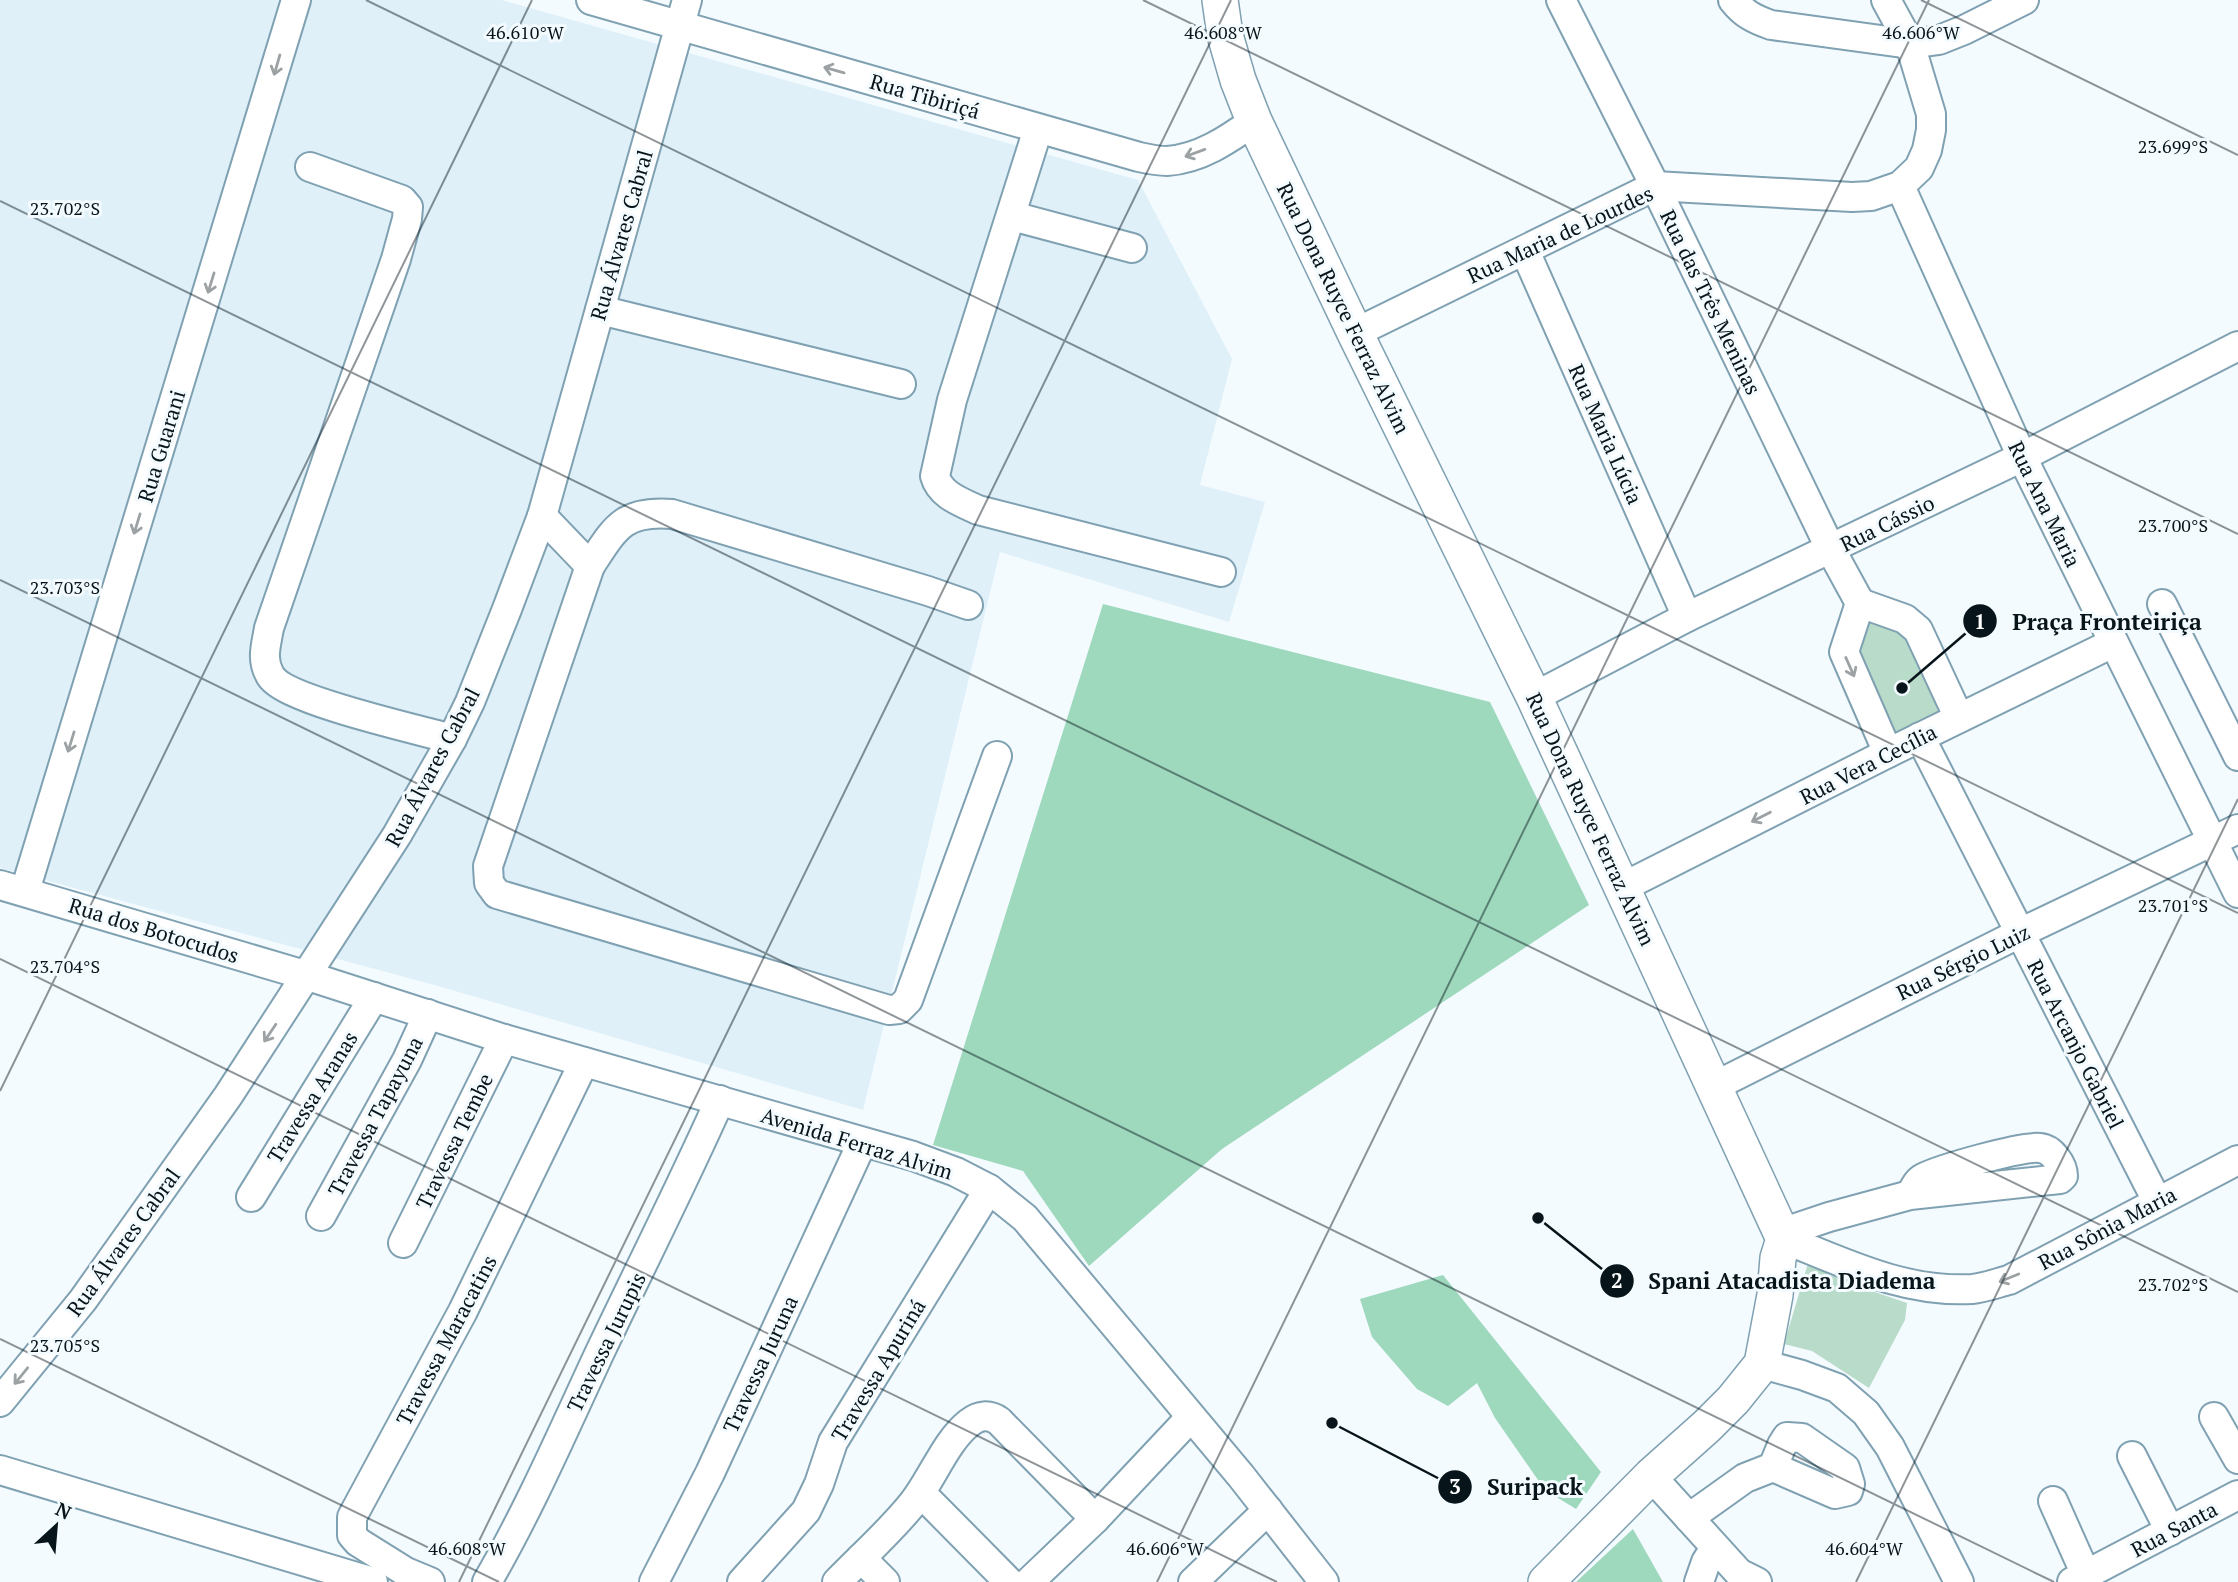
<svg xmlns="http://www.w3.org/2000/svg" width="2238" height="1582" font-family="'PT Serif',serif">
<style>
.built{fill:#dff0f9}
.green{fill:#b9dbca}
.forest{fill:#9ed8bd}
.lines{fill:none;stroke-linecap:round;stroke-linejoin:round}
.minor-casing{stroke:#7fa1b2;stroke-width:32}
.major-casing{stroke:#7fa1b2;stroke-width:38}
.minor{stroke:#fff;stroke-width:28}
.major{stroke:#fff;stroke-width:35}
.oneway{stroke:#9ca1a4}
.ticks{fill:none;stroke:#07151b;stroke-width:2;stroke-opacity:0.45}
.labels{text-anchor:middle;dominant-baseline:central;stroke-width:6;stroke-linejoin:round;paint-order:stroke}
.street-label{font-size:21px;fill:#07151b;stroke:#f4fbff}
.ticks-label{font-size:18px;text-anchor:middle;fill:#07151b;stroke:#f4fbff;stroke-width:6;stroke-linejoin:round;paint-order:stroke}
.leader{fill:none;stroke:#07151b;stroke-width:2.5}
.callout-dot{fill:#07151b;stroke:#f4fbff;stroke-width:2.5}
.mark-label{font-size:21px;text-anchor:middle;font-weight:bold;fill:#fff}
.callout-label{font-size:23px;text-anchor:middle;font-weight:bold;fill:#07151b;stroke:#f4fbff;stroke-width:6;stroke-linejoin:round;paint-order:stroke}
</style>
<rect width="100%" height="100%" fill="#f4fbff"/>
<path class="built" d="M0 0H502L1138 180 1232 359 1200 485 1265 502 1229 622 1000 552 863 1110 438 986 0 868Z"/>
<g class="green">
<path d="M1860 603 1905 619 1959 718 1888 753 1844 647Z"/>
<path d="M1809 1260 1857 1286 1907 1303 1905 1320 1869 1388 1812 1351 1784 1344Z"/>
</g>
<g class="forest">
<path d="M1103 604 1490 702 1589 905 1222 1149 1089 1266 1023 1171 933 1145Z"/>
<path d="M1443 1275 1601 1472 1576 1509 1545 1490 1495 1418 1477 1383 1448 1406 1417 1389 1372 1337 1360 1299Z"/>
<path d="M1633 1529 1663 1582H1576Z"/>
</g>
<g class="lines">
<defs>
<g id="minor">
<path d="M591 0 1139 157C1148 159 1158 161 1167 161 1200 159 1229 139 1254 121"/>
<path d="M1561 0 1655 186 1831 550 1860 603"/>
<path d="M1733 0C1744 14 1754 19 1771 25L1910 44 1939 40 1964 30 2024 0"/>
<path d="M1038 129 952 400 935 476C940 495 961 502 978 510L1221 572"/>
<path d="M310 167 402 200 408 207 407 219 396 259 269 628C266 646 261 659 270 675 283 700 420 730 452 739"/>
<path d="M1900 186 2022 457 2238 893"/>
<path d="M1012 216 1132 248"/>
<path d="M1525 251 1687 617"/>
<path d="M600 310 901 384"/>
<path d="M1355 333 1655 186 1852 197 1871 196 1900 186 1919 168 1927 150 1931 130V114L1910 44 1886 0"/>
<path d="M542 516 590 566 488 866 489 883 497 894 889 1010 899 1009 908 1000 997 756"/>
<path d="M590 566C615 528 623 510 672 514L928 591 968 605"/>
<path d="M1860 603 1844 652 1888 753"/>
<path d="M1860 603 1905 619 1918 630 1959 718"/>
<path d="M2162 604 2238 756"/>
<path d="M1534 697 1687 617 2022 457 2238 346"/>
<path d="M1920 737 2157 1201"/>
<path d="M0 885 308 976 504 1039 913 1156 956 1172 989 1189 1025 1218 1241 1476 1324 1582"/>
<path d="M1623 887 1888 753 2113 643"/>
<path d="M25 891 296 0"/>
<path d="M1715 1086 2020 933 2238 829"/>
<path d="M251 1197 374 997"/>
<path d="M321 1216 407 1060 428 1014"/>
<path d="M1781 1233 1829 1217 1910 1195 2060 1179 2063 1176C2063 1165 2052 1149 2040 1148 2021 1146 1941 1169 1923 1178 1917 1181 1914 1189 1910 1195"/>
<path d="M1784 1239C1845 1263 1904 1293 1972 1289 1984 1288 1997 1283 2009 1280L2238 1160"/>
<path d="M403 1243 504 1039"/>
<path d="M1762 1364 1802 1375 1837 1388 1866 1413 1890 1447 1959 1582"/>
<path d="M0 1402 83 1300 228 1096 397 835 452 739 470 702 507 609 542 516 687 0"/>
<path d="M2214 1417 2238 1459"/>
<path d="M2132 1456 2170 1531"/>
<path d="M0 1470 373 1582"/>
<path d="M1651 1476 1739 1573 1757 1582"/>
<path d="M921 1493 1009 1582"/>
<path d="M2053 1501 2086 1575"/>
<path d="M1689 1518 1745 1478 1773 1467 1835 1494 1848 1491 1850 1484 1845 1468 1802 1438 1787 1437 1782 1445 1773 1467"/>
<path d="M861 1558 885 1582"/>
<path d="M430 1582 406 1572 358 1542 352 1535V1517L463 1311 584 1062"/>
<path d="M487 1582C530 1508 564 1429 600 1352 640 1268 682 1185 720 1100"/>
<path d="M654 1582 710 1473 862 1143"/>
<path d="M742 1582 806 1511 819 1484 833 1442 989 1189"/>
<path d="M837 1582C862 1556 890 1532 913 1503 932 1479 946 1441 969 1423 979 1415 989 1414 999 1421L1095 1519"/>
<path d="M1029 1582 1095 1519 1190 1418"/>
<path d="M1193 1582 1268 1510"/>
<path d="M1699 1582 1706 1562 1715 1548"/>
<path d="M2072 1582 2238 1495"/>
</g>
<path id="major" d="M1220 0 1225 35 1238 80 1254 121 1355 333 1534 697 1784 1239 1778 1258 1775 1295 1762 1364 1733 1400 1707 1426 1651 1476 1546 1582"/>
</defs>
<use href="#minor" class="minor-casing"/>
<use href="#major" class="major-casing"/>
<use href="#minor" class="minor"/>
<use href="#major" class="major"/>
</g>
<defs><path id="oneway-shaft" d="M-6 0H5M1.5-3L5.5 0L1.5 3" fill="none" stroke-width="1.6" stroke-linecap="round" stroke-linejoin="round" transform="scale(1.75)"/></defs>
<g class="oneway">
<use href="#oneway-shaft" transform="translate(277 65) rotate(106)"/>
<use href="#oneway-shaft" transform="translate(834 70) rotate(-164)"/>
<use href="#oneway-shaft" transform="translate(1195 153) rotate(160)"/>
<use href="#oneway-shaft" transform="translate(211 283) rotate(107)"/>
<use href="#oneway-shaft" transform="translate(137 524) rotate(107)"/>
<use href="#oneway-shaft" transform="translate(1850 667) rotate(66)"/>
<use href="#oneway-shaft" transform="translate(71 742) rotate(107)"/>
<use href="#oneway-shaft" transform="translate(1761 817) rotate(153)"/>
<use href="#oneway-shaft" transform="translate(270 1033) rotate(124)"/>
<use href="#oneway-shaft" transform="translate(2009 1278) rotate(158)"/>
<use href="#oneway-shaft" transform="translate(21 1376) rotate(129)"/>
</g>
<path class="ticks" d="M366 0 2238 913M1143 0 2238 534M1921 0 2238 155M0 201 2238 1292M0 580 2054 1582M0 959 1277 1582M0 1091 532 0M0 1339 499 1582M459 1582 1231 0M1157 1582 1929 0M1856 1582 2238 799"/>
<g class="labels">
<g class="street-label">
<text transform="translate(925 96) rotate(16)">Rua Tibiriçá</text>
<text transform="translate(1560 234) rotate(-25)">Rua Maria de Lourdes</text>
<text transform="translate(621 235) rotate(-74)">Rua Álvares Cabral</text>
<text transform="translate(1711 302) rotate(64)">Rua das Três Meninas</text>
<text transform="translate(1344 308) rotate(64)">Rua Dona Ruyce Ferraz Alvim</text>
<text transform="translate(1606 434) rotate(66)">Rua Maria Lúcia</text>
<text transform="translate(161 446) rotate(-73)">Rua Guarani</text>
<text transform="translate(2045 504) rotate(64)">Rua Ana Maria</text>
<text transform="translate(1887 523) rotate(-26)">Rua Cássio</text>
<text transform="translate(1868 764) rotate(-27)">Rua Vera Cecília</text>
<text transform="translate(432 767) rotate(-62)">Rua Álvares Cabral</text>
<text transform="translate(1591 819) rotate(65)">Rua Dona Ruyce Ferraz Alvim</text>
<text transform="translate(154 930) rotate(17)">Rua dos Botocudos</text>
<text transform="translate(1963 962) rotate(-26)">Rua Sérgio Luiz</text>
<text transform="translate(2076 1044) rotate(63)">Rua Arcanjo Gabriel</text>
<text transform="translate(312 1097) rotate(-58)">Travessa Aranas</text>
<text transform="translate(375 1116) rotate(-62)">Travessa Tapayuna</text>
<text transform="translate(454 1141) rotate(-64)">Travessa Tembe</text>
<text transform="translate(857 1143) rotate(17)">Avenida Ferraz Alvim</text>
<text transform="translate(2107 1228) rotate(-28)">Rua Sônia Maria</text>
<text transform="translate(123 1242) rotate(-54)">Rua Álvares Cabral</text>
<text transform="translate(446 1340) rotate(-62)">Travessa Maracatins</text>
<text transform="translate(606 1342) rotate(-64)">Travessa Jurupis</text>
<text transform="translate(760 1364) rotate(-65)">Travessa Juruna</text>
<text transform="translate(878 1370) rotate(-59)">Travessa Apuriná</text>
<text transform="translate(2174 1529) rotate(-28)">Rua Santa</text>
</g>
</g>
<g class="ticks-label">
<text x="525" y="39">46.610°W</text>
<text x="1223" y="39">46.608°W</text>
<text x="1921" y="39">46.606°W</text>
<text x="2173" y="153">23.699°S</text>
<text x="65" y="215">23.702°S</text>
<text x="2173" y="532">23.700°S</text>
<text x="65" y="594">23.703°S</text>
<text x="2173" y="912">23.701°S</text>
<text x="65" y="973">23.704°S</text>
<text x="2173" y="1291">23.702°S</text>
<text x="65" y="1352">23.705°S</text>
<text x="467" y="1555">46.608°W</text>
<text x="1165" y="1555">46.606°W</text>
<text x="1864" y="1555">46.604°W</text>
</g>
<path class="leader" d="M1902 688L1980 621M1538 1218L1617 1281M1332 1423L1455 1487"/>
<g class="callout-dot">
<circle cx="1902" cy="688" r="7"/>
<circle cx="1538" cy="1218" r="7"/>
<circle cx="1332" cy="1423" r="7"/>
<circle cx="1980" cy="621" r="18"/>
<circle cx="1617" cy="1281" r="18"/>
<circle cx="1455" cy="1487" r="18"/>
</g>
<g class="mark-label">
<text x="1980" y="629">1</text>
<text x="1617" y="1288">2</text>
<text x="1455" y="1494">3</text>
</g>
<g class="callout-label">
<text x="2107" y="630">Praça Fronteiriça</text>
<text x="1792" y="1289">Spani Atacadista Diadema</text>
<text x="1535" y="1495">Suripack</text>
</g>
<g transform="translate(56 1526) rotate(26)" stroke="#f4fbff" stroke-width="5" paint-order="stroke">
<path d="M0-5L12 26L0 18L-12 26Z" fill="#07151b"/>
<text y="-10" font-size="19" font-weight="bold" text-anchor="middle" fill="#07151b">N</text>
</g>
</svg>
